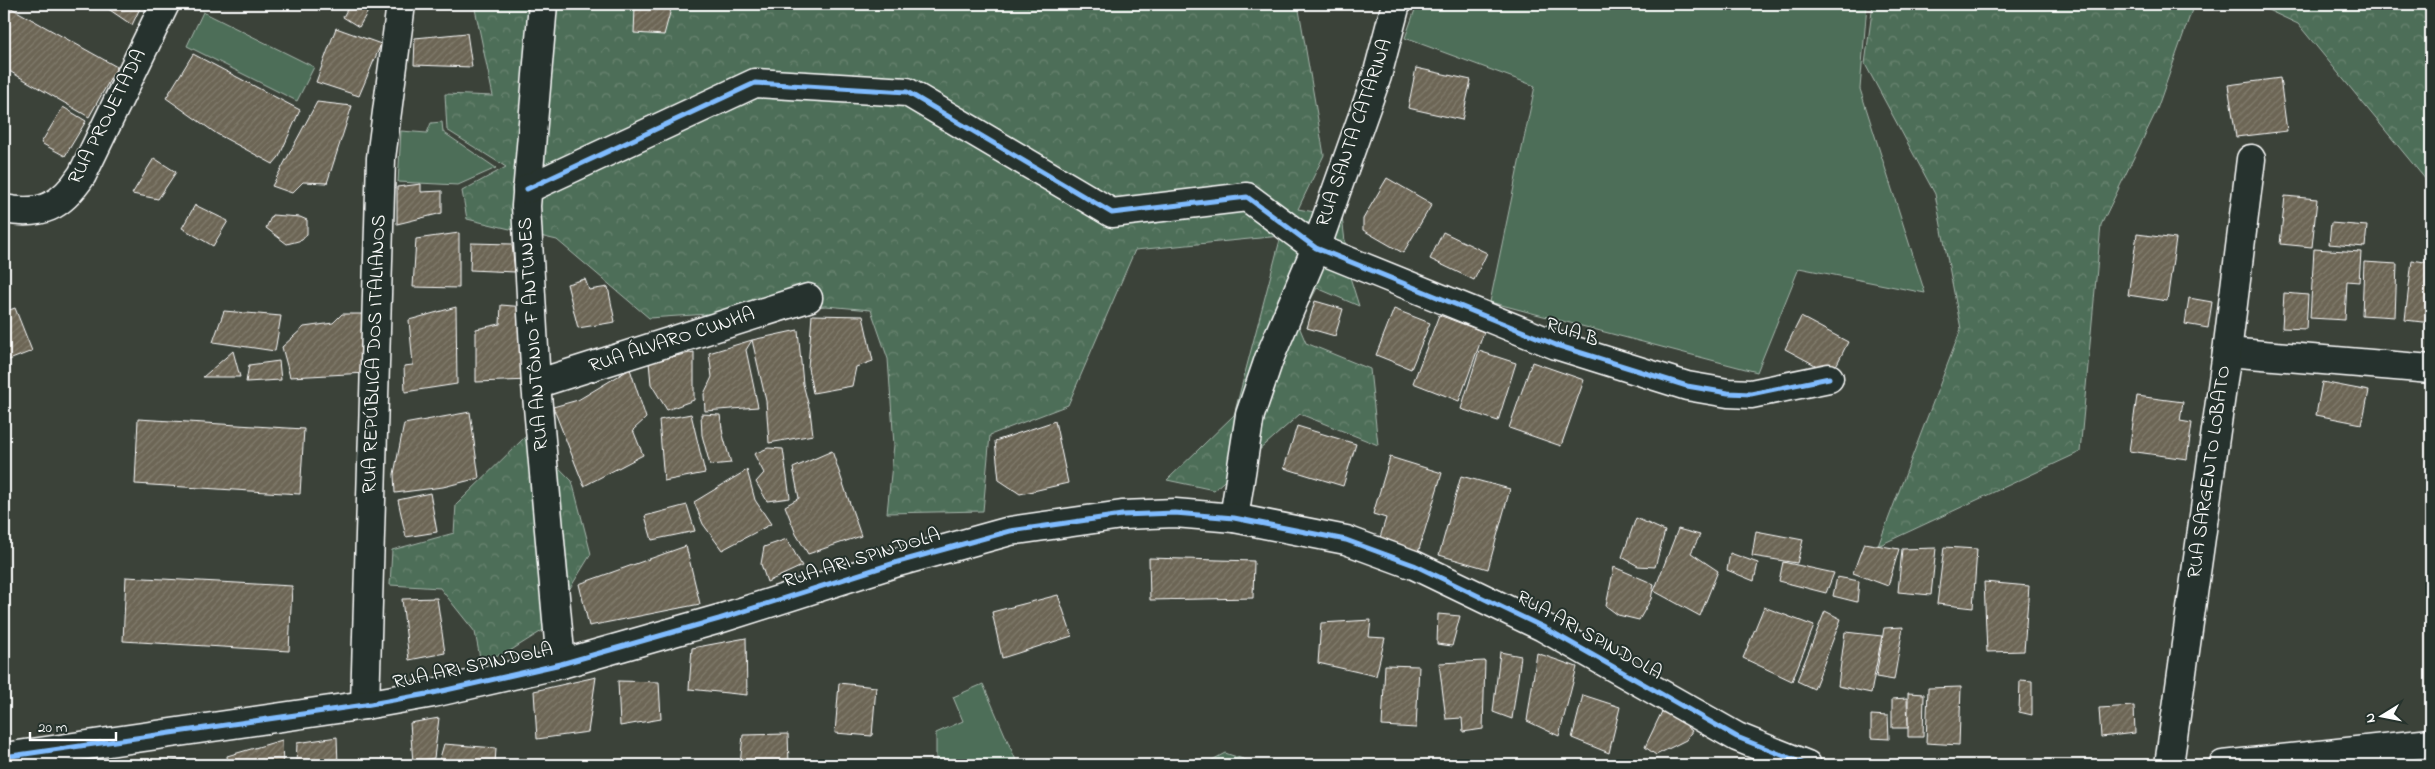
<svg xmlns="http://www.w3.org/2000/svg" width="2435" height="769" font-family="'Indie Flower',sans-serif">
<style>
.green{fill:#4e6e58;stroke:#a6b6ac}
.forest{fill:url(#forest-crowns);stroke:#a6b6ac}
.building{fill:url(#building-hatch);stroke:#fff}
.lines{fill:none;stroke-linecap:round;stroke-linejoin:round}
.street-casing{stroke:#fff;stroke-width:31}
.street{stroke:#26332d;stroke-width:28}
.cycleway-casing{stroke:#26332d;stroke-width:8}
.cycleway{stroke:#80bcff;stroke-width:5}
.labels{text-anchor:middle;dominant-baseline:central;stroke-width:4;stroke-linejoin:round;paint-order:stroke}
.street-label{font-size:20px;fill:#fff;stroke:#26332d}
</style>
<defs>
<pattern id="forest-crowns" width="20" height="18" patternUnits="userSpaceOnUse" patternTransform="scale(1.25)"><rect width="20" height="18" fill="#4e6e58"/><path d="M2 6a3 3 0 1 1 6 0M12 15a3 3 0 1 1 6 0" fill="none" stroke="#698471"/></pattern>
<pattern id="building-hatch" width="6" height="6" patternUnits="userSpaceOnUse" patternTransform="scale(1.25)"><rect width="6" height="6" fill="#6c6554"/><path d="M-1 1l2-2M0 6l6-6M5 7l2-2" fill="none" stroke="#827c6e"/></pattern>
</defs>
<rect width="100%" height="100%" fill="#3b4239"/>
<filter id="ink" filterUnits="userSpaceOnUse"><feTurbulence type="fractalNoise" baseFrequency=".02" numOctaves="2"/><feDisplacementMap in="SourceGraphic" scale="10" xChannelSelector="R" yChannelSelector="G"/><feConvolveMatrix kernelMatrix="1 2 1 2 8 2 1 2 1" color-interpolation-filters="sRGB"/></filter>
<g filter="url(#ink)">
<g class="green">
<path d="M1417 4H1867L1860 89 1925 293 1799 268 1757 372 1490 302 1535 86 1405 38Z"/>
<path d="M203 12 314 67 297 101 187 46Z"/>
<path d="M442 122 443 132 496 168 458 185 398 182 401 131 427 133 431 123Z"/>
<path d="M983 684 1018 765H940L936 762V733L963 721 953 697Z"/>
<path d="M1225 753 1261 765H1203Z"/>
</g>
<g class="forest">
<path d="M474 4H1298L1324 155 1298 209 1342 217 1349 274 1359 306 1317 288 1298 324 1306 343 1370 369 1378 445 1300 414 1214 490 1167 480 1234 415 1281 236 1135 250 1068 405 990 435 983 511 887 513 894 445 888 359 871 310 826 306 649 318 557 240 467 219 462 191 506 167 447 130 445 94 493 96Z"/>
<path d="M1873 4H2194L2156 112 2101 225 2080 452 1878 546 1961 329 1935 194 1865 64Z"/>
<path d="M2255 4H2431V186L2298 24Z"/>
<path d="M527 435 572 481 591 554 545 629 505 654 480 658 475 632 440 588 390 585 392 550 454 533 456 505Z"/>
</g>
<g class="building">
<path d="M4 4 117 67 89 117 4 68Z"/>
<path d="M101 4H142L132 25Z"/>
<path d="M350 4H369L371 6 359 27 343 17Z"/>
<path d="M635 8 671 9 664 35 634 33Z"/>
<path d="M336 28 381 44 359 96 316 82Z"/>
<path d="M467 33 472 67 414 65 415 38Z"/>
<path d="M193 54 300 110 279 157 273 164 217 134 166 98Z"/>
<path d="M1416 68 1471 80 1462 120 1408 108Z"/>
<path d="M2280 78 2287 131 2236 137 2228 85Z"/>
<path d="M317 102 352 106 327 183 303 182 292 193 272 186Z"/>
<path d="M63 107 86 121 65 156 41 143Z"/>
<path d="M154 158 176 172 158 199 132 194Z"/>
<path d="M1387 178 1432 204 1403 253 1363 230V219Z"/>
<path d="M421 184V192L442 191V213L397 224V187Z"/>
<path d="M2285 196 2317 199 2312 247 2280 244Z"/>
<path d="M195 205 228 221 213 246 182 228Z"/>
<path d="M272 215 300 217 307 220V234L302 240 287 244 266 228Z"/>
<path d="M2331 223 2367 226 2365 247 2329 244Z"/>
<path d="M1443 232 1487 253 1474 280 1430 259Z"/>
<path d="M459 233V288L413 287 416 239Z"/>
<path d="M2137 234 2176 239 2167 301 2128 295Z"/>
<path d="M471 243 512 244 515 272 470 270Z"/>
<path d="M2314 249 2361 252 2359 282 2347 281 2345 320 2310 318Z"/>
<path d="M2412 260 2431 263V323L2405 320Z"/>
<path d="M2364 262 2397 264 2395 317 2362 315Z"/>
<path d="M585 279 589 290 608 287 615 322 578 328 567 284Z"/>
<path d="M2284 293 2308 295 2306 329 2282 328Z"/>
<path d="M2189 298 2212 302 2208 328 2185 324Z"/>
<path d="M1315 301 1343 309 1335 336 1307 328Z"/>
<path d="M501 305 525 307 531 380 476 382V329L500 324Z"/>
<path d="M456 307 457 384 405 392 404 366 413 365 409 320Z"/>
<path d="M15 308 32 351 4 362V312Z"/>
<path d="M1394 309 1430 323 1411 369 1376 355Z"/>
<path d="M224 311 281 316 275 351 213 342Z"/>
<path d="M342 314H366L367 373 290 377 282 347 304 327 333 323Z"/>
<path d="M812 315 863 316 873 361 856 367 852 386 813 393 808 368Z"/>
<path d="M1439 315 1484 332 1459 401 1413 383Z"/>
<path d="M1801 317 1848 342 1832 374 1785 349Z"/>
<path d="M798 330 803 384 810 411 813 435 769 443 766 401 752 340Z"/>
<path d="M752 340 746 350 758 407 705 411 704 394 712 377 709 353Z"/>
<path d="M233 351 240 377H203Z"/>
<path d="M1479 351 1516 363 1498 421 1461 409Z"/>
<path d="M694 352V400L667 410 651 384 649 362Z"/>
<path d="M279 361 281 380 246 382 249 365Z"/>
<path d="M1532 362 1584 380 1561 446 1509 428Z"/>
<path d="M630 369 646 418 633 430 643 455 584 486 553 407 578 400Z"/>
<path d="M2322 382 2369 391 2362 424 2316 415Z"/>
<path d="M2137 396 2183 402 2180 421 2192 423 2187 459 2129 451Z"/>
<path d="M470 412 479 478 443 487 395 493 394 474 404 424Z"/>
<path d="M691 414 705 473 664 481 659 420Z"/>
<path d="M701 414 720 415 723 435 731 463 710 465 702 435Z"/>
<path d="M138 419 304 429 300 494 135 484Z"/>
<path d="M1055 421 1068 483 1020 494 999 480 995 441Z"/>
<path d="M1297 426 1356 444 1343 486 1284 468Z"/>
<path d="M768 448 783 449 790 498 767 501 756 482 764 473 754 454Z"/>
<path d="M832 451 861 536 808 554 796 534 785 506 799 498 793 468Z"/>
<path d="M1390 457 1442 473 1418 553 1379 541 1386 518 1373 514Z"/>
<path d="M747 470 755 500 771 524 722 550 703 524 694 502Z"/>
<path d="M1461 476 1510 489 1488 569 1439 555Z"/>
<path d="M430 493 437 532 406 537 398 500Z"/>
<path d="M687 505 695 531 652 540 645 516Z"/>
<path d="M1636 518 1665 531 1655 567 1638 566 1622 557Z"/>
<path d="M1678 529 1700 535 1691 553 1718 571 1700 616 1654 591Z"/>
<path d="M1756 531 1803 540 1797 563 1752 556Z"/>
<path d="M787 539 802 566 767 582 761 564 764 547Z"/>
<path d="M1864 543 1899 549 1888 586 1853 573Z"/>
<path d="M686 546 700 604 589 626 579 584Z"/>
<path d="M1944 547 1977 549 1973 608 1937 604Z"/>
<path d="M1936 548 1931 595 1898 592 1902 549Z"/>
<path d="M1730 553 1758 563 1754 581 1727 570Z"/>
<path d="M1149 558 1254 561 1253 598 1150 600Z"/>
<path d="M1783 562 1834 573 1826 593 1779 581Z"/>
<path d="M1614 567 1654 584 1651 599 1639 620 1618 615 1606 606Z"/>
<path d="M126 577 292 586 289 651 123 641Z"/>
<path d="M1837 577 1859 581 1857 602 1833 596Z"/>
<path d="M1984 582 2029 586 2024 651 1987 652Z"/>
<path d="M1058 595 1072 636 1002 658 992 612Z"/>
<path d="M437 598 445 653 409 660 402 599Z"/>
<path d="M1764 607 1814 626 1792 681 1743 658Z"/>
<path d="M1825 611 1841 619 1814 689 1797 681Z"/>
<path d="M1438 614 1460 616 1452 646 1437 644Z"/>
<path d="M1371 620 1369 637 1385 638 1376 676 1318 663 1321 623Z"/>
<path d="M1903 627 1894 680 1876 677 1884 628Z"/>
<path d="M1845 632 1882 636 1871 693 1838 686Z"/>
<path d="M746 638 747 695 689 689 692 648Z"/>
<path d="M1500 652 1521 656 1512 719 1493 712Z"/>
<path d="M1537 653 1577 667 1559 736 1527 721Z"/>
<path d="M1485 661 1483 729 1463 732 1462 718 1446 719 1439 663Z"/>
<path d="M1385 665 1419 666 1416 728 1382 726Z"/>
<path d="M596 677 588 732 537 739 534 691Z"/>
<path d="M2020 680 2032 681V715L2019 712Z"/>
<path d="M618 681 659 682 661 719 620 726Z"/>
<path d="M839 683 876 687 872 736 835 733Z"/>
<path d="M1961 687 1959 745 1926 743 1928 688Z"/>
<path d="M1908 693 1924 694 1923 737H1908Z"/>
<path d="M1583 695 1620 707 1609 753 1572 738Z"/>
<path d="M1907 698 1908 728H1892V699Z"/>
<path d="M1666 703 1692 717 1687 727 1692 731 1686 740 1656 755 1645 747Z"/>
<path d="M2134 706 2135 733 2101 737 2099 708Z"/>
<path d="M1871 715 1888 716 1889 739 1871 738Z"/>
<path d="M439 718 434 758 413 763 410 723Z"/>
<path d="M788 734 789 765H740L743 735Z"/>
<path d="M337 737 338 765H296L297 743Z"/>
<path d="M282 740 283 765H228L227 756Z"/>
<path d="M444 744 496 748 495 765H438Z"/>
<path d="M187 759 188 765H140Z"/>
</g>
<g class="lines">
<defs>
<g id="street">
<path d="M543 4 526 206 536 384 561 664"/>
<path d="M527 189 755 83 907 92 1112 213 1247 197 1316 248 1556 345 1687 386 1728 393 1751 394 1829 378"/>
<path d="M4 209C41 216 61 207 82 175L165 4"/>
<path d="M2227 352 2431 369"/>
<path d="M536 384 808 298"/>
<path d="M1234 518 1250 415 1269 359 1316 248 1377 76 1396 4"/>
<path d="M365 705 381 158 401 4"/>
<path d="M4 757 365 705 433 693 561 664 719 619 898 562 1010 531 1122 515 1175 513 1234 518 1346 540 1414 565 1543 627 1737 737 1807 765"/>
<path d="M2169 765 2227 352 2251 159"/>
<path d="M2223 765 2431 743"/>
</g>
</defs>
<use href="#street" class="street-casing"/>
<use href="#street" class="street"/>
<defs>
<g id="cycleway">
<path d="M527 189 755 83 907 92 1112 213 1247 197 1316 248 1556 345 1687 386 1728 393 1751 394 1829 378"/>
<path d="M4 757 365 705 433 693 561 664 719 619 898 562 1010 531 1122 515 1175 513 1234 518 1346 540 1414 565 1543 627 1737 737 1807 765"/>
</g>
</defs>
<use href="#cycleway" class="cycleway-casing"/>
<use href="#cycleway" class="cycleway"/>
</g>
</g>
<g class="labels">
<g class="street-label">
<text transform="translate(108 117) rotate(-63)">RUA PROJETADA</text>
<text transform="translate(1355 133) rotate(-71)">RUA SANTA CATARINA</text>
<text transform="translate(1572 333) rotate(19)">RUA B</text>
<text transform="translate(534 334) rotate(-94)">RUA ANTÔNIO F ANTUNES</text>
<text transform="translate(672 341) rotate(-18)">RUA ÁLVARO CUNHA</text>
<text transform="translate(375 354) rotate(-88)">RUA REPÚBLICA DOS ITALIANOS</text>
<text transform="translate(2210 472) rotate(-82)">RUA SARGENTO LOBATO</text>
<text transform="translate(862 559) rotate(-17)">RUA ARI SPINDOLA</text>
<text transform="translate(1589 636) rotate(29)">RUA ARI SPINDOLA</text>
<text transform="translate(473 667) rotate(-12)">RUA ARI SPINDOLA</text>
</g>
</g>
<rect width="2435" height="769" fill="none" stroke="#26332d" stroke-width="20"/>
<rect x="10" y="10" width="2415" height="749" fill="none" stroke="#fff" stroke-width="2" filter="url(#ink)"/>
<g transform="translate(2382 716) rotate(260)" stroke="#26332d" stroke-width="4" paint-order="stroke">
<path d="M0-4L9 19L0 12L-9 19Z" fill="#ffffff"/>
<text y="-8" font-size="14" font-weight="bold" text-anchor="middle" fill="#ffffff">N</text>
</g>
<path d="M30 732v8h86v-8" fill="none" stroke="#ffffff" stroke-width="2.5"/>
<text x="38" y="732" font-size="15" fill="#ffffff" stroke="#26332d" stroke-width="4" paint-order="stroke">20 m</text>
</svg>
